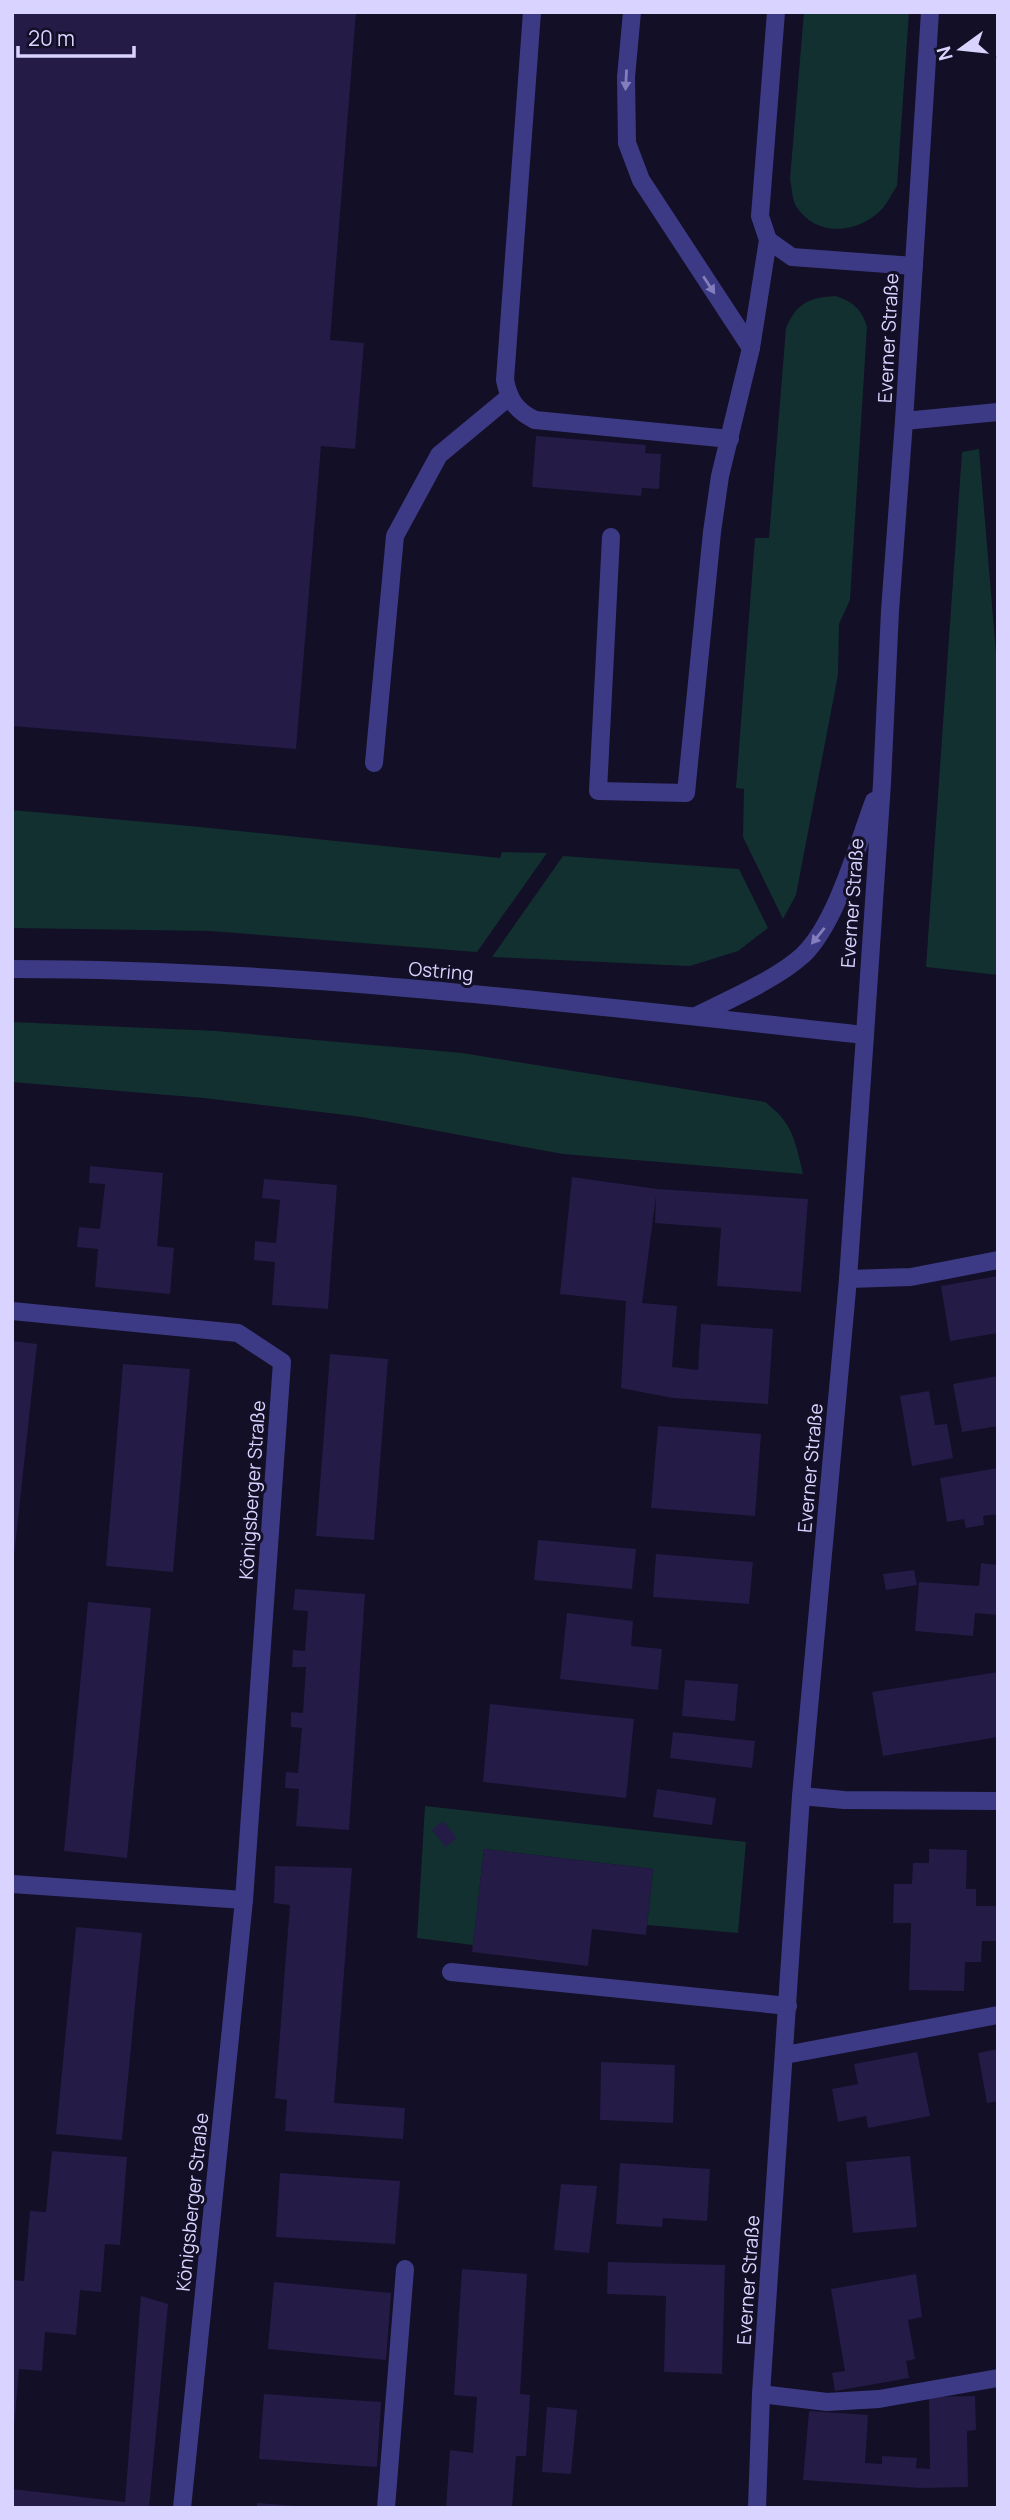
<svg xmlns="http://www.w3.org/2000/svg" width="1010" height="2520" font-family="Manrope,sans-serif">
<style>
.green{fill:#12302f}
.building{fill:#241b47}
.lines{fill:none;stroke-linecap:round;stroke-linejoin:round}
.minor{stroke:#3d3a85;stroke-width:18}
.oneway{fill:#837fbc}
.labels{text-anchor:middle;dominant-baseline:central;stroke-width:6;stroke-linejoin:round;paint-order:stroke}
.street-label{font-size:19px;fill:#d9d4ff;stroke:#130f26}
</style>
<rect width="100%" height="100%" fill="#130f26"/>
<g class="green">
<path d="M804 12H909L897 186C892 193 888 202 882 209 858 234 816 238 796 206 792 199 792 188 790 179Z"/>
<path d="M835 296C852 301 862 309 867 327L850 600 839 624 838 675 796 895 783 919 743 837 744 789 736 788 755 538H769L786 328C797 303 808 298 835 296Z"/>
<path d="M979 449 998 677V975L926 967 962 452Z"/>
<path d="M12 810 190 826 500 858 502 852 547 853 477 952 210 931 12 928Z"/>
<path d="M563 856 739 869 768 928 738 951 690 966 492 957Z"/>
<path d="M12 1022 216 1031 462 1053 765 1102C793 1123 795 1141 803 1174L563 1154 362 1117 204 1098 12 1082Z"/>
<path d="M425 1806 746 1842 738 1933 647 1925 653 1869 484 1849 473 1945 417 1938Z"/>
</g>
<g class="building">
<path d="M12 12H356L330 340 364 343 355 449 321 446 296 749 12 726Z"/>
<path d="M536 436 646 445 645 453 661 454 659 489 642 488 641 496 532 487Z"/>
<path d="M90 1166 163 1173 157 1246 174 1248 170 1294 95 1287 98 1249 77 1247 79 1227 100 1229 105 1184 89 1183Z"/>
<path d="M572 1177 657 1189 808 1199 801 1292 717 1286 721 1228 655 1223 656 1196 642 1303 677 1306 672 1367 698 1370 701 1324 773 1329 768 1404 672 1398 621 1388 626 1301 560 1294Z"/>
<path d="M264 1179 337 1185 328 1309 272 1305 275 1262 254 1260 255 1241 276 1243 280 1200 262 1198Z"/>
<path d="M998 1276V1333L950 1341 941 1286Z"/>
<path d="M12 1341 37 1344 14 1556H12Z"/>
<path d="M330 1354 388 1359 374 1540 316 1536Z"/>
<path d="M123 1364 190 1369 173 1572 106 1566Z"/>
<path d="M998 1376V1426L962 1432 953 1384Z"/>
<path d="M929 1391 935 1425 947 1424 953 1458 912 1466 900 1396Z"/>
<path d="M658 1426 761 1434 755 1516 651 1508Z"/>
<path d="M998 1468V1514L983 1516 984 1525 966 1528 964 1519 947 1522 940 1478Z"/>
<path d="M538 1540 636 1549 632 1589 534 1580Z"/>
<path d="M656 1554 753 1562 749 1604 653 1597Z"/>
<path d="M981 1563 998 1565V1615L975 1613 973 1636 915 1631 919 1582 979 1586Z"/>
<path d="M914 1570 917 1585 886 1590 883 1574Z"/>
<path d="M295 1589 365 1594 349 1830 296 1826 299 1789 285 1788 286 1772 298 1773 302 1728 291 1727V1712L303 1713 306 1667H292L293 1650 305 1651 308 1611 293 1610Z"/>
<path d="M88 1602 151 1608 127 1858 64 1851Z"/>
<path d="M567 1613 633 1621 631 1646 662 1649 658 1690 560 1679Z"/>
<path d="M998 1672V1737L883 1756 872 1692Z"/>
<path d="M685 1680 738 1684 735 1721 682 1716Z"/>
<path d="M490 1704 634 1719 626 1798 483 1782Z"/>
<path d="M673 1732 755 1741 752 1768 670 1758Z"/>
<path d="M657 1789 716 1798 712 1825 653 1817Z"/>
<path d="M443 1821 457 1838 446 1847 432 1830Z"/>
<path d="M484 1849 653 1869 646 1935 592 1929 588 1966 472 1952Z"/>
<path d="M929 1849 967 1850 966 1889H976V1906H998V1941H982L981 1962H965L964 1991 909 1990 911 1923H893L894 1884H912L913 1863H929Z"/>
<path d="M275 1866 352 1868 334 2103 405 2108 403 2139 285 2131 287 2100 275 2098 290 1905 274 1903Z"/>
<path d="M76 1927 142 1933 122 2140 56 2134Z"/>
<path d="M998 2049V2101L987 2103 978 2053Z"/>
<path d="M917 2052 930 2116 868 2128 866 2116 838 2122 832 2089 858 2084 854 2064Z"/>
<path d="M601 2062 675 2065 673 2123 600 2120Z"/>
<path d="M52 2151 127 2157 120 2245 105 2244 101 2292 80 2290 76 2335 45 2332 42 2371 19 2369 14 2428H12V2280L24 2281 30 2211 46 2212Z"/>
<path d="M910 2156 917 2227 853 2233 846 2162Z"/>
<path d="M620 2163 710 2169 707 2221 663 2218 662 2227 616 2224Z"/>
<path d="M280 2173 400 2181 395 2244 276 2237Z"/>
<path d="M561 2184 597 2186 589 2253 554 2250Z"/>
<path d="M608 2262 725 2265 722 2374 664 2372 666 2296 607 2294Z"/>
<path d="M462 2269 527 2274 520 2394 530 2395 526 2456H516L512 2508H446L450 2450 473 2453 477 2397 454 2395Z"/>
<path d="M916 2274 922 2317 908 2320 915 2359 906 2361 909 2378 835 2391 832 2373 845 2371 831 2289Z"/>
<path d="M274 2282 391 2293 386 2360 268 2349Z"/>
<path d="M141 2296 168 2304 149 2508H12V2489L125 2502Z"/>
<path d="M264 2394 381 2402 377 2467 259 2459Z"/>
<path d="M975 2396 976 2430 967 2431 968 2487 921 2488 803 2480 809 2411 868 2415 865 2463 882 2464V2456L917 2458 916 2468 930 2469 929 2397Z"/>
<path d="M547 2407 577 2410 571 2474 542 2472Z"/>
<path d="M257 2503 296 2506V2508H257Z"/>
</g>
<g class="lines">
<g class="minor">
<path d="M532 12 505 380C509 400 516 411 535 420L730 439"/>
<path d="M632 12 626 77 627 143 641 180 751 348"/>
<path d="M768 240 792 257 914 266"/>
<path d="M904 421 998 412"/>
<path d="M611 537 598 791 686 793 712 532 720 476 751 348 768 240 760 216 776 12"/>
<path d="M374 763 395 536 439 455 509 397"/>
<path d="M12 969C297 969 582 1005 865 1035"/>
<path d="M696 1016C728 1000 777 979 803 955 837 922 857 846 874 801"/>
<path d="M848 1279 911 1277 998 1260"/>
<path d="M12 1311 238 1333 282 1362 244 1900 182 2508"/>
<path d="M801 1796 844 1800 998 1801"/>
<path d="M12 1884 244 1900"/>
<path d="M451 1972 788 2006"/>
<path d="M785 2055 998 2015"/>
<path d="M761 2394 827 2402 879 2399 998 2378"/>
<path d="M386 2508 405 2269"/>
<path d="M757 2508 761 2394 801 1796 848 1279 865 1035 882 783 890 611 904 421 930 12"/>
</g>
</g>
<defs><path id="oneway-solid" d="M-6-.8H1V-3.2L6.5 0L1 3.2V.8H-6Z" transform="scale(1.75)"/></defs>
<g class="oneway">
<use href="#oneway-solid" transform="translate(626 80) rotate(93)"/>
<use href="#oneway-solid" transform="translate(709 285) rotate(57)"/>
<use href="#oneway-solid" transform="translate(818 936) rotate(129)"/>
</g>
<g class="labels">
<g class="street-label">
<text transform="translate(888 338) rotate(-87)">Everner Straße</text>
<text transform="translate(852 903) rotate(-86)">Everner Straße</text>
<text transform="translate(441 971) rotate(5)">Ostring</text>
<text transform="translate(810 1468) rotate(-85)">Everner Straße</text>
<text transform="translate(252 1490) rotate(-86)">Königsberger Straße</text>
<text transform="translate(192 2202) rotate(-84)">Königsberger Straße</text>
<text transform="translate(748 2280) rotate(-86)">Everner Straße</text>
</g>
</g>
<rect width="1010" height="2520" fill="none" stroke="#d9d4ff" stroke-width="28"/>
<g transform="translate(961 49) rotate(255)" stroke="#130f26" stroke-width="5" paint-order="stroke">
<path d="M0-5L12 26L0 18L-12 26Z" fill="#d9d4ff"/>
<text y="-10" font-size="19" font-weight="bold" text-anchor="middle" fill="#d9d4ff">N</text>
</g>
<path d="M18 46v10h116v-10" fill="none" stroke="#d9d4ff" stroke-width="3.5"/>
<text x="28" y="46" font-size="21" fill="#d9d4ff" stroke="#130f26" stroke-width="5" paint-order="stroke">20 m</text>
</svg>
